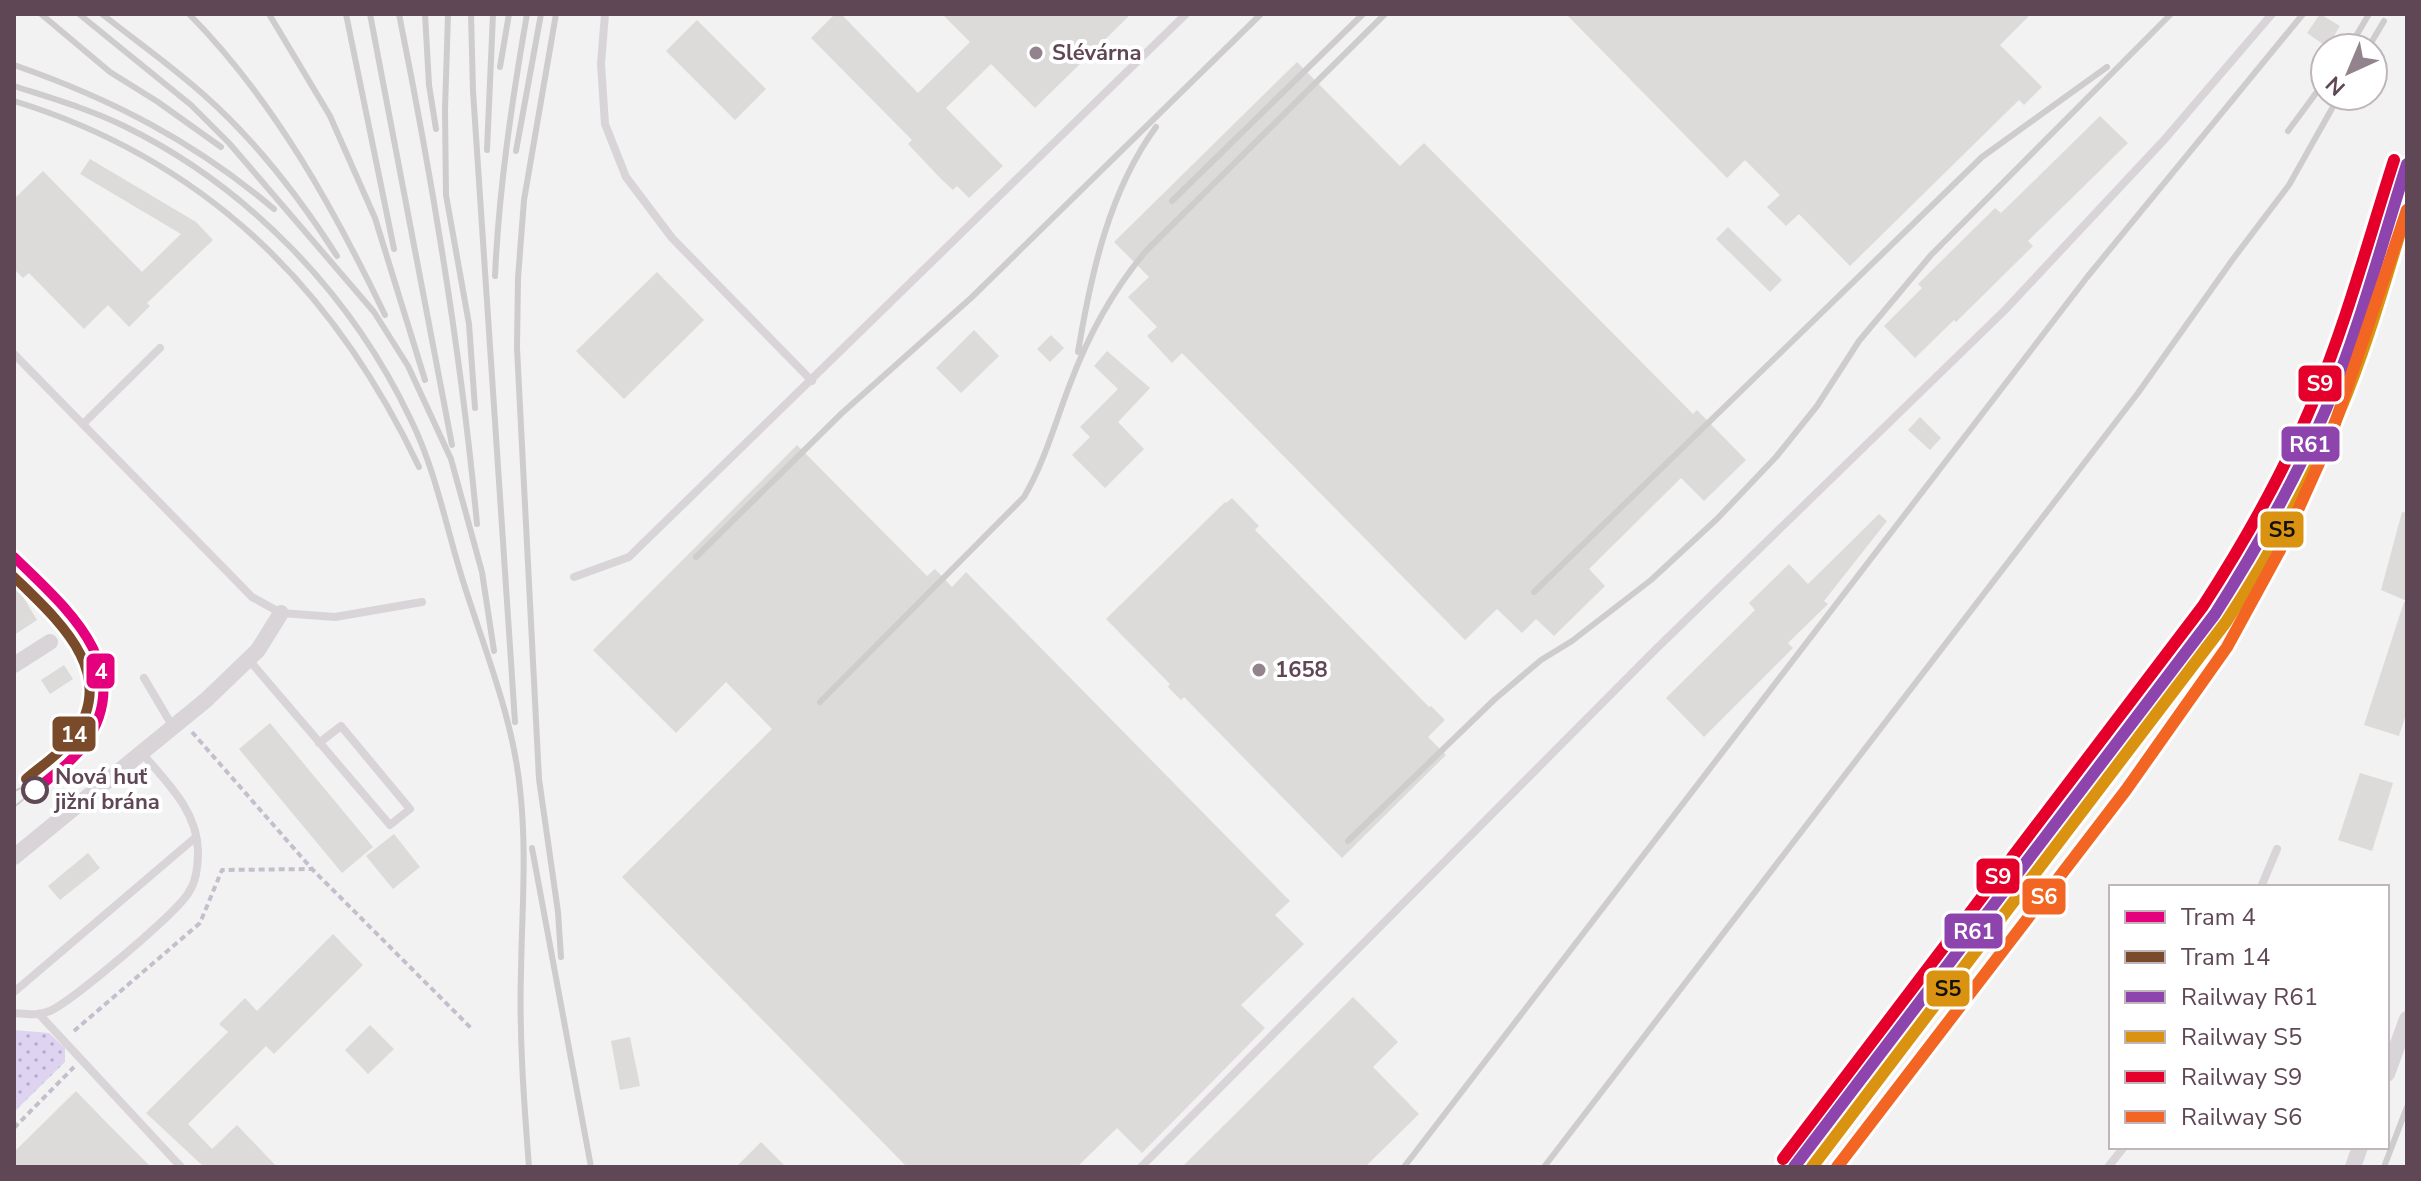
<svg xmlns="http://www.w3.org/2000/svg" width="2421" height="1181" font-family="'Nunito Sans',sans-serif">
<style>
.green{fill:url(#green-dots)}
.building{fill:#dddada}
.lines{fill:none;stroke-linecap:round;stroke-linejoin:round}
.path{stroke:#c6becc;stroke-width:4;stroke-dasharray:6 4;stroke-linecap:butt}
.service{stroke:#d9d4d8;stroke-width:8}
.minor{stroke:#d9d4d8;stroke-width:16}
.tram{stroke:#cfcccd;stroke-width:2}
.rail{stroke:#cfcccd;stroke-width:6}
.rail-1-casing{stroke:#fff;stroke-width:18}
.rail-2-casing{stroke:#fff;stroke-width:18}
.rail-3-casing{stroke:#fff;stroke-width:18}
.rail-4-casing{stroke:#fff;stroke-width:18}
.rail-1{stroke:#8e44ad;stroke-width:12}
.rail-2{stroke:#d99311;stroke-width:12}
.rail-3{stroke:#e4002b;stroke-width:12}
.rail-4{stroke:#f26522;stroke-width:12}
.tram-1-casing{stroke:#fff;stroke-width:16}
.tram-2-casing{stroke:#fff;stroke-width:16}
.tram-1{stroke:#e5007d;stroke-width:10}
.tram-2{stroke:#7a4b2a;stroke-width:10}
.poi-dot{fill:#93838c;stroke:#fff;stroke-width:3}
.stop-dot{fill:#fff;stroke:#604755;stroke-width:4}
.labels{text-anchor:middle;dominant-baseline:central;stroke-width:8;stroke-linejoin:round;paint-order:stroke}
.poi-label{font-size:22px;font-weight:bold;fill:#604755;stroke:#fff;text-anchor:start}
.stop-label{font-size:22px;font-weight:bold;fill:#604755;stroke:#fff;text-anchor:start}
.line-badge{stroke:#fff;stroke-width:3}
.badge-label{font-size:22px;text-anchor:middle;font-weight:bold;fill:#fff}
.pale-badge-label{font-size:22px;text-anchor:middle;font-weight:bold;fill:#111}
</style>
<defs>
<pattern id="green-dots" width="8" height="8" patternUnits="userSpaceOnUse" patternTransform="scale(2)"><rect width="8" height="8" fill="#ded4f2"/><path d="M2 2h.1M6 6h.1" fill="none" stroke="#b7aec7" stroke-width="1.8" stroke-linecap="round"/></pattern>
</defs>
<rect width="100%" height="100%" fill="#f1f2f1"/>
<path class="green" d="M14 1030 49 1033 65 1048V1062L14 1112Z"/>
<g class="building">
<path d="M835 14H841L918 93 970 42 942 14H1131L1035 108 991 64 946 108 1003 166 969 198 957 186 953 190 941 179 908 144 912 140 811 38Z"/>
<path d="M1566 14H2031L2000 45 2042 87 2024 105 2019 100 1850 266 1799 214 1786 226 1767 207 1780 195 1745 160 1727 178Z"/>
<path d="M2320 14 2340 26 2327 47 2307 33Z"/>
<path d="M697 20 766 89 735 120 666 51Z"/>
<path d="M1297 62 1400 166 1424 143 1693 414 1697 410 1746 460 1704 501 1681 478 1589 569 1605 586 1554 636 1536 619 1522 633 1497 609 1465 640 1182 353 1172 363 1147 336 1157 327 1128 297 1149 277 1114 242Z"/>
<path d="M2100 116 2128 143 2028 241 2033 246 1956 322 1954 320 1915 358 1884 326 1922 288 1918 284 1995 208 2001 213Z"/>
<path d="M90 159 196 222 213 240 147 303 150 306 129 327 108 305 84 329 29 273 23 278 14 269V199L43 171 142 272 181 234 80 174Z"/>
<path d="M1728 227 1782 280 1770 292 1716 239Z"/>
<path d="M657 272 704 320 624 399 576 351Z"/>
<path d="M974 330 999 356 961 393 936 368Z"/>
<path d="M1051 335 1064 348 1050 362 1037 349Z"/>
<path d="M1107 351 1150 388 1118 422 1144 449 1105 488 1072 455 1090 437 1080 427 1118 389 1094 366Z"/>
<path d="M1920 417 1941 438 1930 450 1908 430Z"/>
<path d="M797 445 927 576 935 569 952 587 966 572 1290 901 1275 915 1304 944 1241 1005 1265 1028 1142 1153 1117 1128 1077 1167H907L622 877 772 729 726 682 676 733 593 650Z"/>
<path d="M1232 498 1259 526 1255 530 1429 707 1431 706 1445 720 1428 737 1446 755 1342 858 1184 697 1181 700 1168 687 1170 684 1106 619 1225 502 1226 503Z"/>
<path d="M2402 512 2407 513V601L2381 590Z"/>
<path d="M1879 514 1887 521 1824 601 1828 604 1788 643 1793 648 1704 737 1666 698 1755 610 1749 603 1789 564 1808 584Z"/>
<path d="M14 582 37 620 14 635Z"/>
<path d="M2404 602H2407V711L2399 736 2364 725Z"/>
<path d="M64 665 73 679 50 694 41 680Z"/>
<path d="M270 723 373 847 342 873 239 749Z"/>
<path d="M2360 773 2393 783 2372 851 2338 840Z"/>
<path d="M394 834 420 867 393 889 366 856Z"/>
<path d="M88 853 100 868 60 900 48 886Z"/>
<path d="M333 934 363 965 274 1054 266 1046 188 1124 212 1149 237 1125 277 1167H204L146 1113 228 1032 219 1024 245 998 257 1011Z"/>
<path d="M1353 997 1398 1042 1373 1067 1419 1114 1365 1167H1182Z"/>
<path d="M370 1025 394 1049 368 1074 345 1050Z"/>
<path d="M630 1037 640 1086 620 1090 611 1041Z"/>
<path d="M76 1091 103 1119 151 1167H14V1152Z"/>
<path d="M761 1142 786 1167H736Z"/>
</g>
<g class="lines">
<g class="path">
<path d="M192 732 312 869 473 1030"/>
<path d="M74 1031 200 923 222 870 312 869"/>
<path d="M14 1128 74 1067"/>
</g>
<g class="service">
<path d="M605 14 601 64 605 124 626 177 672 238 812 381"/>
<path d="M14 354 252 597 281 613 335 617 422 602"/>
<path d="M83 424 160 348"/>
<path d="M574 577 629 557 1186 14"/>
<path d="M249 660 390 825 410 809 341 726 319 743"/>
<path d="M144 678 173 727"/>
<path d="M2261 887 2277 849"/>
<path d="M14 992 196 837"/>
<path d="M14 1013C27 1014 38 1016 50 1011 72 1001 177 913 189 892 197 880 198 865 198 851 197 810 167 783 142 753"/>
<path d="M39 1014 181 1167"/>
<path d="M1141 1167 1656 649 2005 310 2164 140 2272 14"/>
<path d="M2108 1167 2124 1147"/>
</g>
<g class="minor">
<path d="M14 665 50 642"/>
<path d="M14 857 206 700 258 650 281 613"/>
<path d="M2387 1074 2407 1019"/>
<path d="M2353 1167 2360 1147"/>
</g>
<g class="tram">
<path d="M14 791 51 776"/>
<path d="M14 807 35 790"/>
</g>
<g class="rail">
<path d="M41 14 110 72 158 102 221 147"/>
<path d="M79 14 191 105 229 143 374 312 408 366 451 459 482 572 494 651"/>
<path d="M102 14C136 41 172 66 204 95 256 141 300 198 337 256"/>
<path d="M189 14C274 100 333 207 385 315"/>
<path d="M269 14 330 116 375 218 425 380"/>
<path d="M346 14 394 249"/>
<path d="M370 14 452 445"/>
<path d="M399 14C433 183 461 352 477 524"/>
<path d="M425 14 429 85 436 129"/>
<path d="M448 14 445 110 446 195 469 324 475 408"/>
<path d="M471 14 473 91 515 722"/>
<path d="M556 14 524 200 518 278 517 348 539 779 558 912 561 957"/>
<path d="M2349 48 2369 14"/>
<path d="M2368 48 2384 21"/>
<path d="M14 65C112 99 195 142 274 209"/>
<path d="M500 67 509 14"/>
<path d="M14 86C51 98 89 109 124 126 249 187 352 295 411 420 436 471 446 527 463 581 484 648 513 718 520 789 527 850 522 910 521 971 519 1036 524 1102 529 1167"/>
<path d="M14 101C206 160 334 288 419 467"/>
<path d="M2288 131 2325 81"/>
<path d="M487 150 493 14"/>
<path d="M516 151 541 14"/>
<path d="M1172 201 1363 14"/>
<path d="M495 276C499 187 512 101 527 14"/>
<path d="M1078 352C1091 274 1109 191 1156 127"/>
<path d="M696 557 842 413 971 298 1261 14"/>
<path d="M1534 592 1982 157 2107 67"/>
<path d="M820 702 1024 497C1045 461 1055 423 1070 384 1088 336 1113 290 1146 251L1385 14"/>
<path d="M1348 841 1495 699 1541 660 1572 641 1651 580 1717 519 1776 457 1817 406 1859 341 1931 255 2171 14"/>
<path d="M532 848 591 1167"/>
<path d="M1404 1167 2088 276 2303 14"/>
<path d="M1544 1167 2138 393 2233 259 2289 185 2339 96"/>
<path d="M2384 1167 2407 1107"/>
</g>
<defs>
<path id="rail-1" d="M1794 1167 2215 614C2257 548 2295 481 2326 409 2359 330 2381 246 2407 164"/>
<path id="rail-2" d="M1812 1167 2226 622C2269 556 2308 486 2339 413 2367 347 2386 278 2407 210"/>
<path id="rail-3" d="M1783 1159 2203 606C2245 541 2283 474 2313 402 2346 324 2368 241 2394 160"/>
<path id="rail-4" d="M1837 1167 2126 790 2227 647 2280 550 2329 441 2407 210"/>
</defs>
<use href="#rail-1" class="rail-1-casing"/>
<use href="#rail-2" class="rail-2-casing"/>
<use href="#rail-3" class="rail-3-casing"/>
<use href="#rail-4" class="rail-4-casing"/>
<use href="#rail-1" class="rail-1"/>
<use href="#rail-2" class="rail-2"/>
<use href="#rail-3" class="rail-3"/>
<use href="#rail-4" class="rail-4"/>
<defs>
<path id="tram-1" d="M14 557C66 608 138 667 85 744 72 762 52 776 35 790"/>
<path id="tram-2" d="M14 577C58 620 121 674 72 738 60 754 41 766 26 779"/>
</defs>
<use href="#tram-1" class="tram-1-casing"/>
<use href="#tram-2" class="tram-2-casing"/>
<use href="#tram-1" class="tram-1"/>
<use href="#tram-2" class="tram-2"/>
</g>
<g class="poi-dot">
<circle cx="1036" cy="53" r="8"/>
<circle cx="1259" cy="670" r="8"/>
</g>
<circle class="stop-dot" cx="35" cy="790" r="12"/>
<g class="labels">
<g class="poi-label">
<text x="1052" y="53">Slévárna</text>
<text x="1275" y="670">1658</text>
</g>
<g class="stop-label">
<text x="55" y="777">Nová huť<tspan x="55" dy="25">jižní brána</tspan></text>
</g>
</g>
<g class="line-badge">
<rect x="2297" y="364" width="46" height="39" rx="8" fill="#e4002b"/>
<rect x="2280" y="425" width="61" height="38" rx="8" fill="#8e44ad"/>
<rect x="2259" y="510" width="46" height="39" rx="8" fill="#d99311"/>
<rect x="85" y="652" width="31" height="38" rx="8" fill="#e5007d"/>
<rect x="51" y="715" width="46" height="38" rx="8" fill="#7a4b2a"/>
<rect x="1975" y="857" width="46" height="38" rx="8" fill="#e4002b"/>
<rect x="2021" y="877" width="46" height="39" rx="8" fill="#f26522"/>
<rect x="1943" y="912" width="61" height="38" rx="8" fill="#8e44ad"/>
<rect x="1925" y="969" width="46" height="39" rx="8" fill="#d99311"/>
</g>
<g class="badge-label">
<text x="2320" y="391">S9</text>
<text x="2310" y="452">R61</text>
<text x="101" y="679">4</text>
<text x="74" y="742">14</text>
<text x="1998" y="884">S9</text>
<text x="2044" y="904">S6</text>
<text x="1974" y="939">R61</text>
</g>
<g class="pale-badge-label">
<text x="2282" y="537">S5</text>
<text x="1948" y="996">S5</text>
</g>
<rect width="2421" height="1181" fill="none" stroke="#604755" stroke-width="32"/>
<rect x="2109" y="885" width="280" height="264" fill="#ffffff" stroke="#bfb5bb" stroke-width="2"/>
<rect x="2125" y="911" width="40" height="12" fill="#e5007d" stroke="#bfb5bb" stroke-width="2"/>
<text x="2181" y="925" font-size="24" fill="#604755">Tram 4</text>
<rect x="2125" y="951" width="40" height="12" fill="#7a4b2a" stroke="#bfb5bb" stroke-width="2"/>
<text x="2181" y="965" font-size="24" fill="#604755">Tram 14</text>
<rect x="2125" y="991" width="40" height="12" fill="#8e44ad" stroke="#bfb5bb" stroke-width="2"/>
<text x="2181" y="1005" font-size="24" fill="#604755">Railway R61</text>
<rect x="2125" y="1031" width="40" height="12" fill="#d99311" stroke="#bfb5bb" stroke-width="2"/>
<text x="2181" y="1045" font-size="24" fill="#604755">Railway S5</text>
<rect x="2125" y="1071" width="40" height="12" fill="#e4002b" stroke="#bfb5bb" stroke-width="2"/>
<text x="2181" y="1085" font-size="24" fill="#604755">Railway S9</text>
<rect x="2125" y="1111" width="40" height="12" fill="#f26522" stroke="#bfb5bb" stroke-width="2"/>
<text x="2181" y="1125" font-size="24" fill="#604755">Railway S6</text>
<g transform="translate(2349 72) rotate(224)"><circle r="38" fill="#ffffff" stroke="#bfb5bb" stroke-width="2"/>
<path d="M0-6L14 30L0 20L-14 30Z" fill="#93838c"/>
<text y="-12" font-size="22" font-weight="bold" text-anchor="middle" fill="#604755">N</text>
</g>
</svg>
